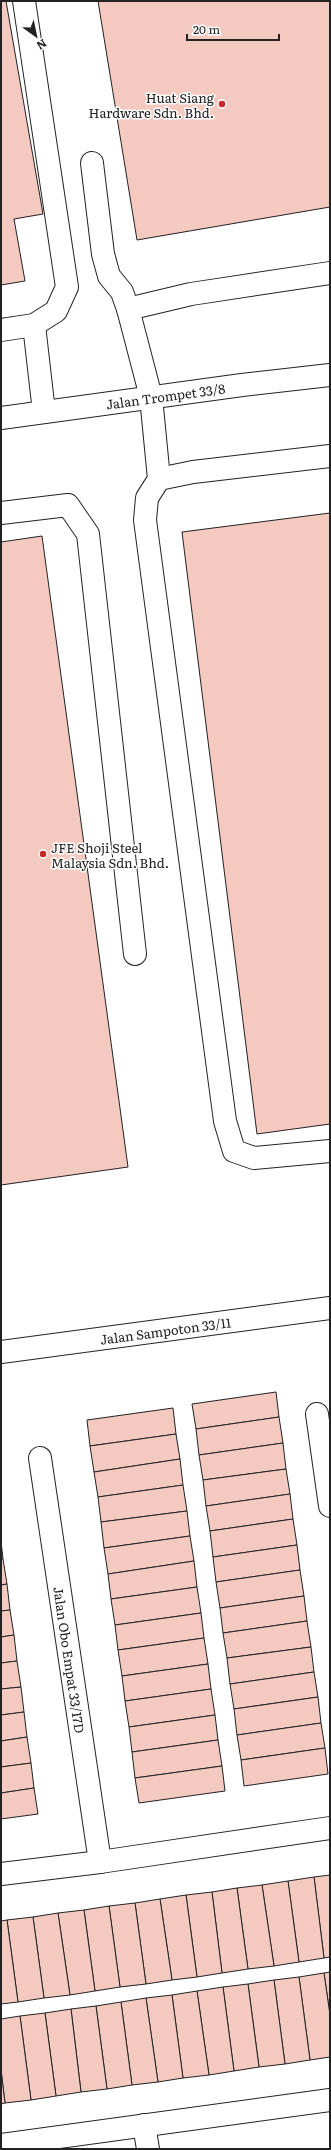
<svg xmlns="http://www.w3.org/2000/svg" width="331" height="2150" font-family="Literata,serif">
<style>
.building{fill:#f3c9c0;stroke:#222}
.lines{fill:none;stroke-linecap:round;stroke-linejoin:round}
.minor-casing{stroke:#222;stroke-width:24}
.minor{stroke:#fff;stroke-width:22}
.poi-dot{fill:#c62828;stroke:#fff;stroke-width:1.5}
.labels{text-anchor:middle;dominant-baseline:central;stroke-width:3;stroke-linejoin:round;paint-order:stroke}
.poi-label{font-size:13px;fill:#222;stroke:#fff;text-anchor:end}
.street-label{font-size:13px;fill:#222;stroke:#fff}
</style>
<rect width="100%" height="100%" fill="#fff"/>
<g class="building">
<path d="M1 1H6L43 214 14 219 25 281 1 285Z"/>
<path d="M98 1H330V207L137 240Z"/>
<path d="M330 513V1124L257 1134 182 532Z"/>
<path d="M42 536 128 1167 1 1185V542Z"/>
<path d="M276 1392 279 1417 196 1429 192 1404Z"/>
<path d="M173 1408 176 1434 90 1446 87 1420Z"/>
<path d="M279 1417 283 1443 199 1455 196 1429Z"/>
<path d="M176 1434 180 1459 94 1472 90 1446Z"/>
<path d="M283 1443 286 1469 203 1480 199 1455Z"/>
<path d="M180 1459 183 1485 98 1497 94 1472Z"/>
<path d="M286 1469 290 1494 206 1506 203 1480Z"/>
<path d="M183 1485 187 1511 101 1522 98 1497Z"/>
<path d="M290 1494 293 1519 210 1531 206 1506Z"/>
<path d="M187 1511 190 1536 104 1548 101 1522Z"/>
<path d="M293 1519 297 1545 213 1557 210 1531Z"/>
<path d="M190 1536 194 1561 108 1574 104 1548Z"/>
<path d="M1 1541 3 1559H1Z"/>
<path d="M297 1545 300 1570 216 1582 213 1557Z"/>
<path d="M1 1559H3L7 1584 1 1585Z"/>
<path d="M194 1561 197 1587 111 1599 108 1574Z"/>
<path d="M300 1570 304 1596 220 1608 216 1582Z"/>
<path d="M7 1584 10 1610 1 1611V1585Z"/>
<path d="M197 1587 201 1613 115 1625 111 1599Z"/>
<path d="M304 1596 307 1621 223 1633 220 1608Z"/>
<path d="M10 1610 14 1635 1 1637V1611Z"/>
<path d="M201 1613 204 1638 118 1650 115 1625Z"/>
<path d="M307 1621 311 1647 227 1658 223 1633Z"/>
<path d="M14 1635 17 1661 1 1663V1637Z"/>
<path d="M204 1638 208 1664 122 1676 118 1650Z"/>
<path d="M311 1647 314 1672 230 1684 227 1658Z"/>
<path d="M17 1661 21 1687 1 1689V1663Z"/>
<path d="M208 1664 211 1689 125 1701 122 1676Z"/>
<path d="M314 1672 318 1697 234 1709 230 1684Z"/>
<path d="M21 1687 24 1712 1 1715V1689Z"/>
<path d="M211 1689 215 1715 129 1727 125 1701Z"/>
<path d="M318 1697 321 1723 237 1735 234 1709Z"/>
<path d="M24 1712 27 1737 1 1741V1715Z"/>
<path d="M215 1715 218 1740 132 1752 129 1727Z"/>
<path d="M321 1723 325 1748 241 1760 237 1735Z"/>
<path d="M27 1737 31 1763 1 1767V1741Z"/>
<path d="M218 1740 222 1766 135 1778 132 1752Z"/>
<path d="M325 1748 328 1774 244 1786 241 1760Z"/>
<path d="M31 1763 34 1788 1 1793V1767Z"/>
<path d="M222 1766 225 1791 139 1803 135 1778Z"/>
<path d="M34 1788 38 1814 1 1819V1793Z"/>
<path d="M330 1875V1957L324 1958 314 1877Z"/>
<path d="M314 1877 324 1958 299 1962 288 1881Z"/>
<path d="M288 1881 299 1962 274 1966 262 1885Z"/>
<path d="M262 1885 274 1966 248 1969 237 1888Z"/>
<path d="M237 1888 248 1969 222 1973 212 1892Z"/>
<path d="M212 1892 222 1973 197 1977 186 1895Z"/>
<path d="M186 1895 197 1977 172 1980 160 1899Z"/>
<path d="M160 1899 172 1980 146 1984 135 1903Z"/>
<path d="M135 1903 146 1984 120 1987 109 1906Z"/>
<path d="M109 1906 120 1987 95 1991 84 1910Z"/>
<path d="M84 1910 95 1991 70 1995 58 1913Z"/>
<path d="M58 1913 70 1995 44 1998 33 1917Z"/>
<path d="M33 1917 44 1998 18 2002 7 1920Z"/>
<path d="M7 1920 18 2002 1 2004V1921Z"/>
<path d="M330 1972V2015L324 1973Z"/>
<path d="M324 1973 330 2015V2057L310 2060 299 1977Z"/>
<path d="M299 1977 310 2060 285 2064 274 1980Z"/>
<path d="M274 1980 285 2064 259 2067 248 1984Z"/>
<path d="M248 1984 259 2067 234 2071 223 1987Z"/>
<path d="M223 1987 234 2071 209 2075 197 1991Z"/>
<path d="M197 1991 209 2075 183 2078 172 1995Z"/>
<path d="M172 1995 183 2078 158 2082 146 1998Z"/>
<path d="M146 1998 158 2082 132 2085 121 2002Z"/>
<path d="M121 2002 132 2085 107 2089 96 2006Z"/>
<path d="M96 2006 107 2089 81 2092 71 2009Z"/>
<path d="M71 2009 81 2092 56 2096 45 2013Z"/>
<path d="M45 2013 56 2096 31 2100 20 2016Z"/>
<path d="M20 2016 31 2100 5 2103 1 2070V2019Z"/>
<path d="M1 2070 5 2103 1 2104Z"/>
</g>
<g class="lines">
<defs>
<g id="minor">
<path d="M24 1 67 287 56 311 34 325 44 412"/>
<path d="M92 163 103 254 109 276 122 292 128 309"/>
<path d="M330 273 191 294 128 309 151 397 159 479 147 498 145 520 225 1121 234 1151 254 1158 330 1151"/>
<path d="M1 330 34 325"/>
<path id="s1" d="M1 418 242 385 330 375"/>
<path d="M159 479 193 472 330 456"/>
<path d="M1 513 68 505 88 534 135 954"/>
<path id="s2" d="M1 1352 330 1308"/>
<path d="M317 1414 330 1506"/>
<path id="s3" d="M40 1458 100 1862"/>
<path d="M1 1874 100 1862 330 1828"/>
<path d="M144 2125 148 2149"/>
<path d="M1 2145 330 2100"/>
</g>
</defs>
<use href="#minor" class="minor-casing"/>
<use href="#minor" class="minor"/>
</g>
<g class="poi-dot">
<circle cx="222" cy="104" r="4"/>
<circle cx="43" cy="854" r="4"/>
</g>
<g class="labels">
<g class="poi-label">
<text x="214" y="97">Huat Siang<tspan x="214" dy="15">Hardware Sdn. Bhd.</tspan></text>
<text x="51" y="847" text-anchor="start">JFE Shoji Steel<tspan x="51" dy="15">Malaysia Sdn. Bhd.</tspan></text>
</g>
<g class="street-label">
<text stroke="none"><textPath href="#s1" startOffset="166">Jalan Trompet 33/8</textPath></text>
<text stroke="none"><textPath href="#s2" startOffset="166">Jalan Sampoton 33/11</textPath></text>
<text stroke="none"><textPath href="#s3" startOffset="204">Jalan Obo Empat 33/17D</textPath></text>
</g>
</g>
<rect width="331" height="2150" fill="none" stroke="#222222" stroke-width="4"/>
<g transform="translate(36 36) rotate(147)" stroke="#ffffff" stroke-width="3" paint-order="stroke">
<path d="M0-3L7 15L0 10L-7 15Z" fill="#222222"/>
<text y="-6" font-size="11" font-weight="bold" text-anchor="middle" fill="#222222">N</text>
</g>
<path d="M187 34v6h92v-6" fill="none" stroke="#222222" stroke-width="2"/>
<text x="193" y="34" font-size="12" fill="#222222" stroke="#ffffff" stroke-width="3" paint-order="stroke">20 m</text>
</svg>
